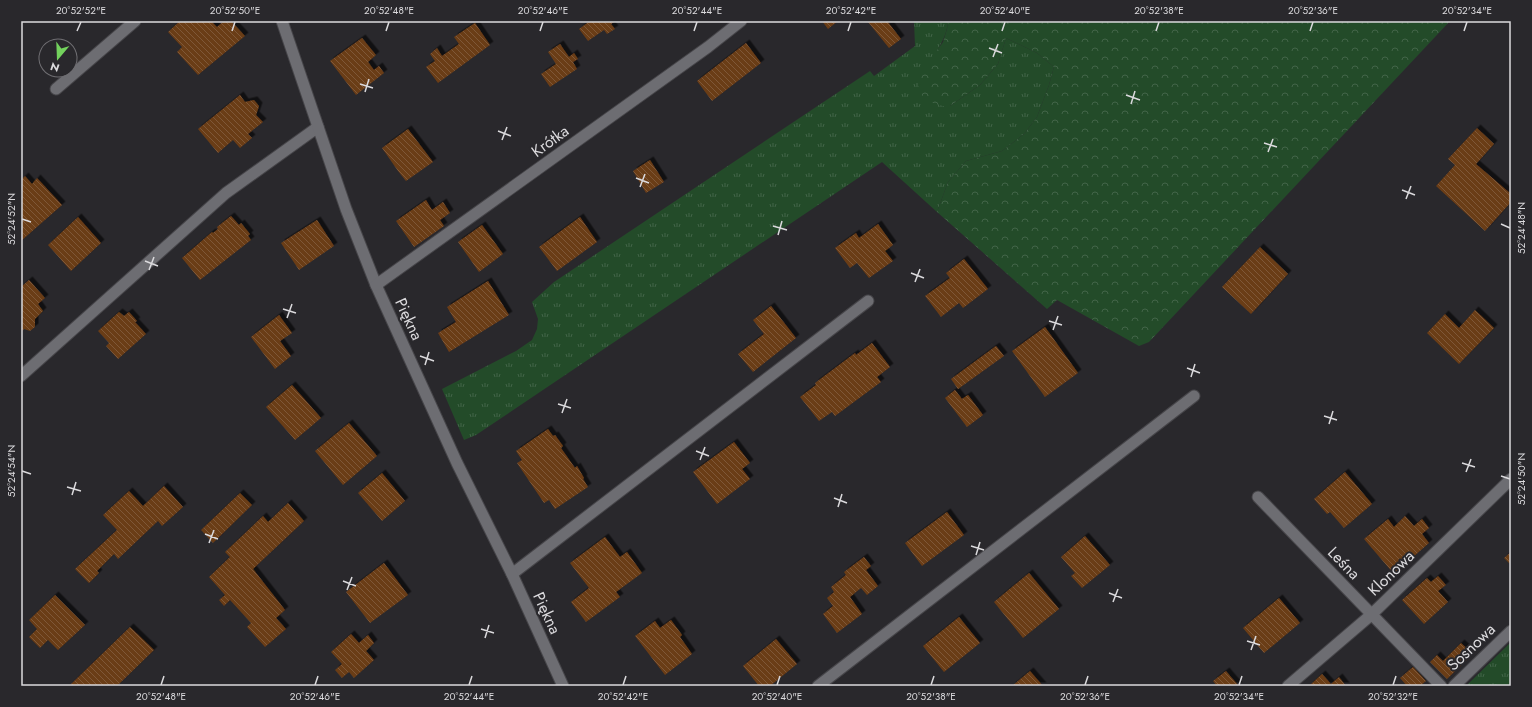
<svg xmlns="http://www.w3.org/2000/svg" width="1532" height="707" font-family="Jost,sans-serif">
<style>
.grass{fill:url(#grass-tufts)}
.forest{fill:url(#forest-crowns)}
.building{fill:url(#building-back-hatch);filter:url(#shadow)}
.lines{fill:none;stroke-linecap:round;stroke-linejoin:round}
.service-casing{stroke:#464549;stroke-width:13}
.minor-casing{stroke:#464549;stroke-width:13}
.service{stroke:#6d6d72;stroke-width:11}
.minor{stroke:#6d6d72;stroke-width:11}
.ticks{fill:none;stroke:#dbdadd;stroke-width:1.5}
.labels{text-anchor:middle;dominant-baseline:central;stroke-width:4;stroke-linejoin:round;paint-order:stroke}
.street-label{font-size:16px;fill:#dbdadd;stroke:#29282c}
.neatline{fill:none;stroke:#dbdadd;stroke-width:1.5}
.ticks-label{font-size:10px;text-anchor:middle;fill:#dbdadd}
</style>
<defs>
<pattern id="grass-tufts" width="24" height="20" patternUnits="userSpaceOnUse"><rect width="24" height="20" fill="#234b29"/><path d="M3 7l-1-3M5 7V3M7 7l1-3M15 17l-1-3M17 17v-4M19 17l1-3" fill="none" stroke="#426448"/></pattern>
<pattern id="forest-crowns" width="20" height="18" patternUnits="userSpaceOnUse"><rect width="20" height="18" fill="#234b29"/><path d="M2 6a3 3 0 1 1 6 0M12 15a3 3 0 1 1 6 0" fill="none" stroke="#426448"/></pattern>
<pattern id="building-back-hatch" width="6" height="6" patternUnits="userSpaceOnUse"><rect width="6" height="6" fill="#6a3c17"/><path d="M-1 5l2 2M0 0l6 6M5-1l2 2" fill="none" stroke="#7f5838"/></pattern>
<filter id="shadow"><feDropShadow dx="3.5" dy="-3.5" stdDeviation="0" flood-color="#0009"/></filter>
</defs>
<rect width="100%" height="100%" fill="#29282c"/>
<g class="grass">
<path d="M914 21H948C947 35 941 44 934 56L950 106 980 85 998 64 1006 38 1037 53 1054 67 1049 85 1037 117 1024 134 1002 151 966 161 948 182 937 212 882 162 476 435 464 440 442 389 516 351 532 340 537 329 538 319 532 302 554 282 870 71 874 76 915 46Z"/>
<path d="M1511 642V686H1466Z"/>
</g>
<path class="forest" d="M948 21H1450L1149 342 1139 346 1057 300 1047 309 937 212 948 182 966 161 1002 151 1024 134 1037 117 1049 85 1054 67 1037 53 1006 38 998 64 980 85 950 106H943L924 100 918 87 920 74 943 42 947 29Z"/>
<g class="building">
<path d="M180 21H211L217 27 224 21H231L245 36 198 75 177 52 182 47 168 32Z"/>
<path d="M590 21H615L611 24 615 29 607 34 604 30 588 41 579 29Z"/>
<path d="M822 21H838L828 29Z"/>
<path d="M869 21H887L901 39 889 48 868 22Z"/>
<path d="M475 23 490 45 438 83 426 67 435 61 430 54 437 48 442 56 459 44 454 37Z"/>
<path d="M362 38 376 55 368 62 374 70 379 66 384 73 356 95 330 61Z"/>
<path d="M746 43 761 63 712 101 697 81Z"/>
<path d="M560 44 569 57 574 53 578 59 573 62 577 69 550 87 541 74 556 64 548 52Z"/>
<path d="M240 95 245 102 254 100 259 106 256 115 263 122 248 134 252 138 240 148 233 140 218 153 198 129Z"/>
<path d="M1477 128 1494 144 1476 164 1511 194V202L1485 231 1436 186 1455 165 1448 159Z"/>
<path d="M408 129 433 162 406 181 398 171 382 148Z"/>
<path d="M650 160 664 182 646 193 633 171Z"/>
<path d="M25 176 32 184 37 178 62 205 21 241V180Z"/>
<path d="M426 200 432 210 443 202 450 213 440 220 444 226 414 247 396 221Z"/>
<path d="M231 216 239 225 241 223 250 234 248 236 251 240 200 280 182 258 212 232 213 233 218 229 217 227Z"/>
<path d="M78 217 101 243 71 271 48 245Z"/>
<path d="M580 217 597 242 557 271 539 247Z"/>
<path d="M317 220 334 246 299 270 281 243Z"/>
<path d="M878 224 893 245 885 251 893 261 869 278 857 263 850 268 835 248 856 233 859 238Z"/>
<path d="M482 225 503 254 479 272 458 242Z"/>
<path d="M1260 247 1288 274 1251 314 1222 287Z"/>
<path d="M964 259 988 289 963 308 959 303 941 317 925 296 950 278 946 273Z"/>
<path d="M29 280 45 298 38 304 43 311 35 319V327L30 331 24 329 21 332V287Z"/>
<path d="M488 281 509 315 449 352 438 333 456 322 447 307Z"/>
<path d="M771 306 796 338 753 372 738 354 764 334 753 320Z"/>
<path d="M1475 310 1494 328 1459 364 1427 333 1445 314 1459 328Z"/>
<path d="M119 312 124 316 129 312 137 321 135 322 146 334 118 359 106 346 109 343 98 331Z"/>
<path d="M279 315 292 333 280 341 291 356 275 369 251 337Z"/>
<path d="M1045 327 1078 373 1045 397 1012 351Z"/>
<path d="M872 343 890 367 877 377 881 382 835 416 832 412 819 421 800 397 816 385 815 383 855 353 856 355Z"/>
<path d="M996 346 1004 356 958 389 951 379Z"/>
<path d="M292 385 321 418 295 440 266 407Z"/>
<path d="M955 390 962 399 968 395 983 415 967 427 945 398Z"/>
<path d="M349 423 377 456 343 485 315 451Z"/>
<path d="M548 429 553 436 555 435 563 446 561 448 575 468 577 466 584 478 583 479 588 487 555 509 549 500 544 503 517 463 522 460 516 451Z"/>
<path d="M734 442 750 463 742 469 750 479 717 504 693 472Z"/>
<path d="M1345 472 1372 504 1344 528 1330 512 1327 514 1314 499Z"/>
<path d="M382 473 405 501 382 521 358 493Z"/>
<path d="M164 486 183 507 162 526 158 521 118 559 114 554 97 571 99 573 89 583 75 569 117 530 103 515 129 491 143 506Z"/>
<path d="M240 493 252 505 213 543 201 530Z"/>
<path d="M288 503 304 521 253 569 285 610 276 618 286 629 265 647 247 627 251 623 230 600 224 606 219 600 225 595 209 577 230 557 225 552 263 516 268 522Z"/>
<path d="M947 512 964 535 922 566 905 543Z"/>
<path d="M1405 516 1414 526 1422 519 1429 528 1422 534 1429 543 1394 574 1364 539 1388 519 1394 527Z"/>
<path d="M1085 536 1110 565 1082 588 1071 576 1075 573 1061 557Z"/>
<path d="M605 537 620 557 627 552 642 573 616 592 620 597 586 622 571 602 589 588 570 563Z"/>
<path d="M1511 552V565L1504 558Z"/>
<path d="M864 557 871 566 866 570 878 586 867 595 861 588 850 597 862 614 837 633 823 614 833 606 827 598 834 592 831 587 846 575 844 572Z"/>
<path d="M384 563 408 595 370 623 346 592Z"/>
<path d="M1029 573 1059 609 1023 638 994 602Z"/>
<path d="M1438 576 1446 585 1438 591 1448 602 1424 624 1402 600 1427 578 1431 582Z"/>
<path d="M55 595 85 625 58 650 48 640 40 648 29 637 37 629 29 620Z"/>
<path d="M1279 598 1300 623 1264 653 1243 628Z"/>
<path d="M959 617 980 643 944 672 923 646Z"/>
<path d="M671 620 682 635 680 637 692 654 665 675 635 636 655 621 660 628Z"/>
<path d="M130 627 154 650 117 686H69Z"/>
<path d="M351 634 359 643 368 635 374 643 366 651 374 660 354 678 349 672 342 678 335 670 342 664 331 652Z"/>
<path d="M776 639 797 664 770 686H759L743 666Z"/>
<path d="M1461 643 1473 654 1447 679 1430 662 1437 655 1443 661Z"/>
<path d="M1413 667 1426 681 1420 686H1407L1400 678Z"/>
<path d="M1030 671 1043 686H1012Z"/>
<path d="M1226 671 1231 677 1239 686H1217L1213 681Z"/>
<path d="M1322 674 1331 684 1339 677 1346 686H1309Z"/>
</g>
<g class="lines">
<defs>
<g id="service">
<path d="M56 89 135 21"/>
<path d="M21 376 226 193 318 127"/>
<path d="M512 574 868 301"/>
<path d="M818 686 1194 396"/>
</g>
<g id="minor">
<path d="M282 21 346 209 376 285 457 463 512 574 563 686"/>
<path d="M376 285 708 47 741 21"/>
<path d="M1258 497 1441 686"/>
<path d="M1288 686 1371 615 1511 479"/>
<path d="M1454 686 1511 631"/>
</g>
</defs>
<use href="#service" class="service-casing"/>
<use href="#minor" class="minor-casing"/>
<use href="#service" class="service"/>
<use href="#minor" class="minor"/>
</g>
<path class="ticks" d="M77 31 81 22M232 31 235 22M386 31 389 22M540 31 543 22M694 31 697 22M848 31 851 22M1002 31 1005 22M1156 31 1159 22M1310 31 1313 22M1464 31 1467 22M989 48 1002 53M993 57 998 44M360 84 373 88M365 92 369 79M1126 95 1140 100M1131 104 1135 91M498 131 511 136M502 140 507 127M1264 143 1277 147M1268 152 1273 139M636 178 649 183M640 187 645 174M1402 190 1415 195M1406 199 1411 186M22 219 31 222M1501 224 1510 228M773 226 787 230M778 235 782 221M145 261 158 266M149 270 154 257M911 273 924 278M915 282 920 269M283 309 296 313M287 318 292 304M1049 321 1062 325M1053 330 1058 316M420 356 434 361M425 365 429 352M1187 368 1200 373M1191 377 1195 364M558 404 571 408M562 413 567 399M1324 416 1337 420M1329 424 1333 411M696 451 709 456M700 460 705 447M1462 463 1475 467M22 471 31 474M1466 472 1471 459M1501 476 1510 479M67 487 81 491M72 495 76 482M834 498 847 503M838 507 842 494M205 534 218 539M209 543 214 530M971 546 984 550M976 555 980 542M343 581 356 586M347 590 352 577M1109 593 1122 598M1113 602 1118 589M481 629 494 633M485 638 489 625M1247 641 1260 645M1251 650 1256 636M161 685 164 676M315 685 318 676M469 685 472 676M623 685 626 676M777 685 780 676M931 685 934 676M1085 685 1088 676M1239 685 1242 676M1393 685 1396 676"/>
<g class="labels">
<g class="street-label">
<text transform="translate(550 141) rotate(-36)">Krótka</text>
<text transform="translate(409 319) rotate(65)">Piękna</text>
<text transform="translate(1344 563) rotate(46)">Leśna</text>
<text transform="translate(1391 573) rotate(-44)">Klonowa</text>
<text transform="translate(547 613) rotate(65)">Piękna</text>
<text transform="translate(1471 647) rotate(-44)">Sosnowa</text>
</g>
</g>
<rect width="1532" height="707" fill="none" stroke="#29282c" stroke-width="44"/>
<g transform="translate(58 58) rotate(199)"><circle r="19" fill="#29282c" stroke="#706f73"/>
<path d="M0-3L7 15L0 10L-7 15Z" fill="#73d25d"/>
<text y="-6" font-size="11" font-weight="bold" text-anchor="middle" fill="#dbdadd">N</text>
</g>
<rect x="22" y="22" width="1488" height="663" class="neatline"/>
<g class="ticks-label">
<text x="81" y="14">20°52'52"E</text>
<text x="235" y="14">20°52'50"E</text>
<text x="389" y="14">20°52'48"E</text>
<text x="543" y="14">20°52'46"E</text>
<text x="697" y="14">20°52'44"E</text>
<text x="851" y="14">20°52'42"E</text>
<text x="1005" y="14">20°52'40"E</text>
<text x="1159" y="14">20°52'38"E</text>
<text x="1313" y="14">20°52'36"E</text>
<text x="1467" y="14">20°52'34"E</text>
<text transform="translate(11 219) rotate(-90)" y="4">52°24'52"N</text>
<text transform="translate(1521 228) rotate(-90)" y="4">52°24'48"N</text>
<text transform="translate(11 471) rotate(-90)" y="4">52°24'54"N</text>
<text transform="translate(1521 479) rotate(-90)" y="4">52°24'50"N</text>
<text x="161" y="700">20°52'48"E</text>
<text x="315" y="700">20°52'46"E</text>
<text x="469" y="700">20°52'44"E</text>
<text x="623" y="700">20°52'42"E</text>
<text x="777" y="700">20°52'40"E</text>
<text x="931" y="700">20°52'38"E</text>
<text x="1085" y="700">20°52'36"E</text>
<text x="1239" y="700">20°52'34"E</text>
<text x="1393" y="700">20°52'32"E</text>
</g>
</svg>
